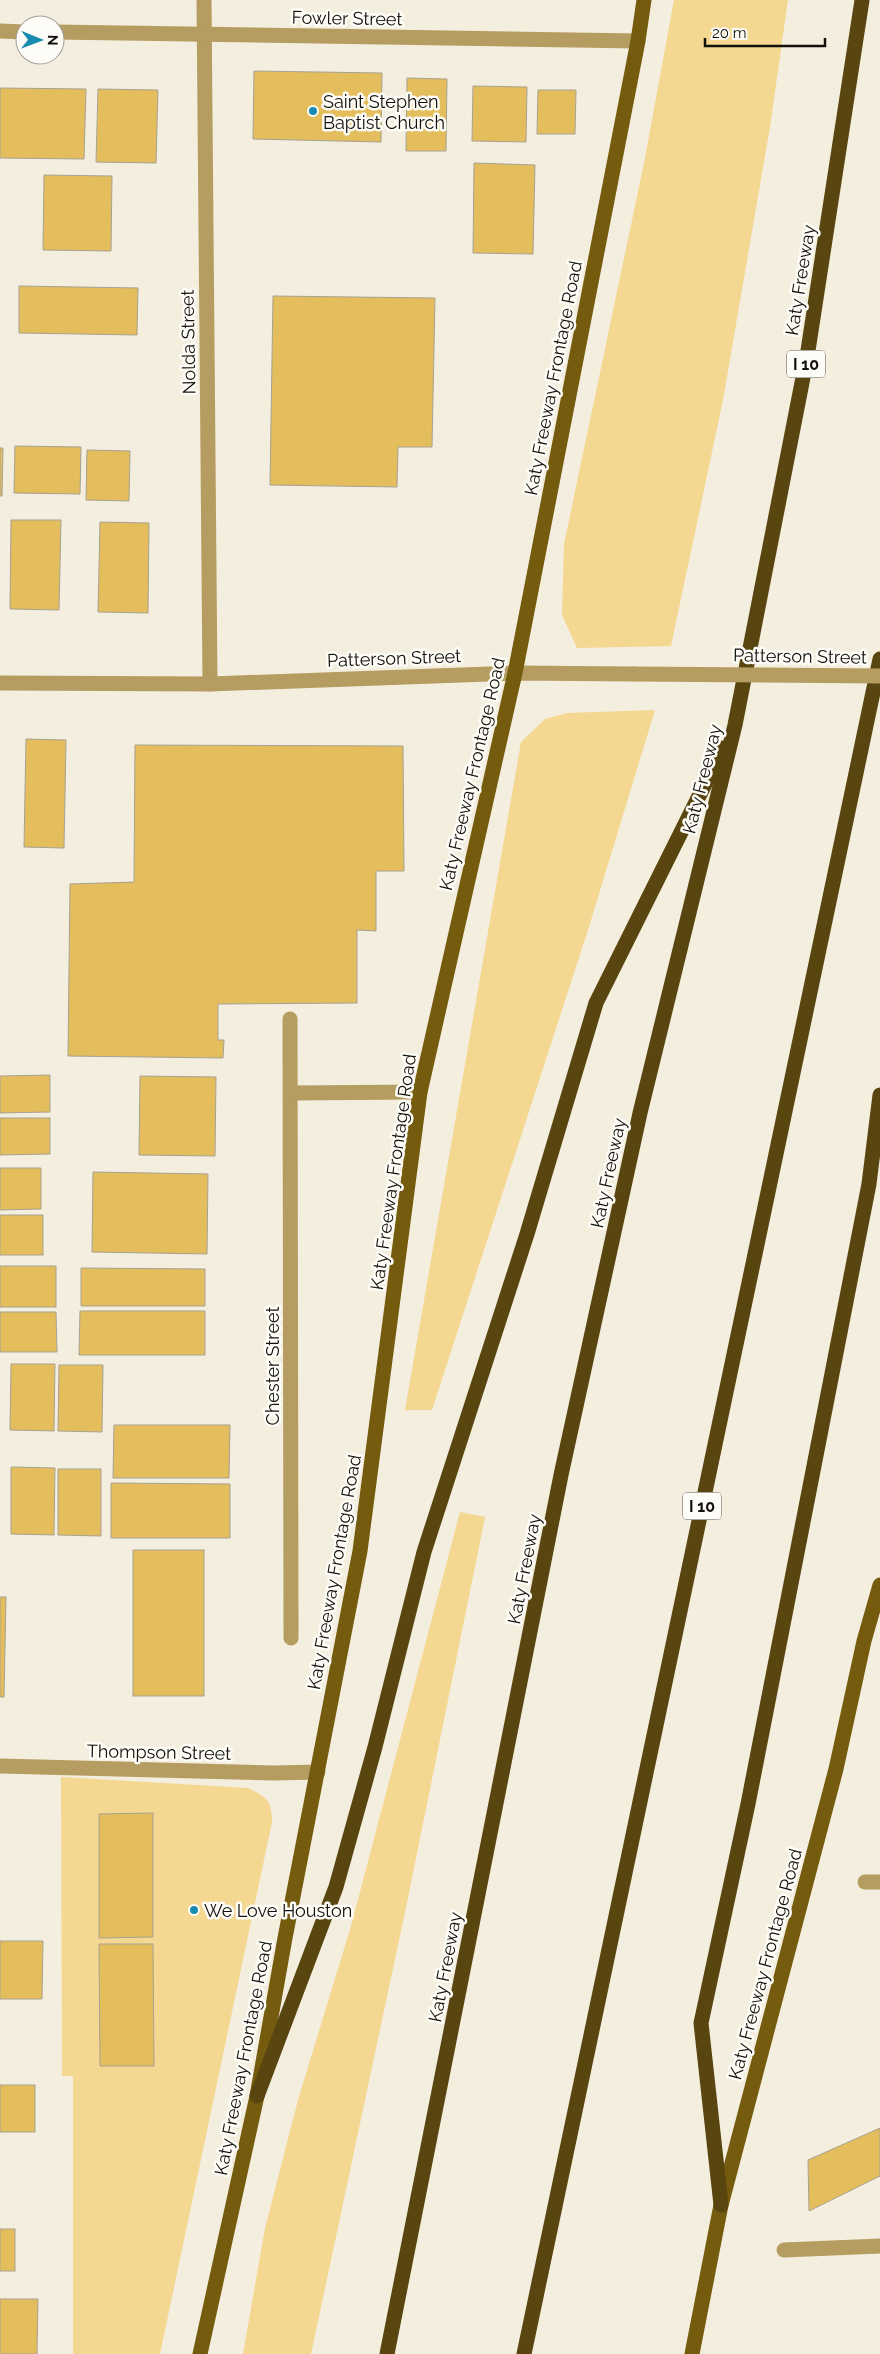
<svg xmlns="http://www.w3.org/2000/svg" width="880" height="2354" font-family="Raleway,sans-serif">
<style>
.green{fill:#f4d791}
.building{fill:#e4be5c;stroke:#a7a193}
.lines{fill:none;stroke-linecap:round;stroke-linejoin:round}
.minor{stroke:#b59d62;stroke-width:15}
.major{stroke:#755b0d;stroke-width:15}
.highway{stroke:#59450f;stroke-width:15}
.minor-bridge{stroke:#b59d62;stroke-width:15}
.poi-dot{fill:#188cb0;stroke:#fefcf6;stroke-width:2}
.labels{text-anchor:middle;dominant-baseline:central;stroke-width:5;stroke-linejoin:round;paint-order:stroke}
.shield{fill:#fefcf6;stroke:#595752;stroke-width:1}
.shield-label{font-size:16px;font-weight:bold;fill:#12100b}
.street-label{font-size:18px;fill:#12100b;stroke:#fefcf6}
.poi-label{font-size:18px;fill:#12100b;stroke:#fefcf6;text-anchor:start}
</style>
<rect width="100%" height="100%" fill="#f4eedf"/>
<g class="green">
<path d="M674 0H788L770 127 723 400 671 646 577 648 562 615 564 544 644 163Z"/>
<path d="M655 710 588 930 432 1410H405L521 742 545 719 567 713Z"/>
<path d="M460 1512 485 1517 408 1898 311 2354H243L265 2228 298 2100 351 1926Z"/>
<path d="M61 1777 248 1788C266 1797 272 1800 272 1822L160 2354H73V2076H62Z"/>
</g>
<g class="building">
<path d="M254 71 382 73 381 142 253 139Z"/>
<path d="M407 78 447 79 446 151H406Z"/>
<path d="M473 86 527 87 526 142 472 141Z"/>
<path d="M0 88 86 89 84 159 0 158Z"/>
<path d="M98 89 158 90 156 163 96 162Z"/>
<path d="M538 90H576L575 134H537Z"/>
<path d="M474 163 535 165 533 254 473 253Z"/>
<path d="M44 175 112 176 111 251 43 250Z"/>
<path d="M19 286 138 288 137 335 19 333Z"/>
<path d="M273 296 435 298 432 447H398L397 487 270 485Z"/>
<path d="M15 446 81 447 80 494 14 493Z"/>
<path d="M0 448H3L2 496H0Z"/>
<path d="M87 450 130 451 129 501 86 500Z"/>
<path d="M11 520H61L59 610 10 609Z"/>
<path d="M100 522 149 523 148 613 98 612Z"/>
<path d="M26 739 66 740 64 848 24 847Z"/>
<path d="M135 745 403 746 404 871H376V931L357 930V1003L218 1004V1040H224L223 1058 68 1056 70 884 134 882Z"/>
<path d="M50 1075V1112L0 1113V1076Z"/>
<path d="M140 1076 216 1077 215 1156 139 1155Z"/>
<path d="M0 1118H50V1154L0 1155Z"/>
<path d="M0 1168H41V1209L0 1210Z"/>
<path d="M93 1172 208 1174 207 1254 92 1252Z"/>
<rect x="0" y="1215" width="43" height="40"/>
<rect x="0" y="1266" width="56" height="41"/>
<path d="M81 1268 205 1269V1306H81Z"/>
<path d="M80 1311H205V1355H79Z"/>
<path d="M0 1312H56L57 1352H0Z"/>
<path d="M11 1364H55L54 1431 10 1430Z"/>
<path d="M59 1365H103L102 1432 58 1431Z"/>
<path d="M114 1425H230L229 1478H113Z"/>
<path d="M11 1467 55 1468 54 1535 11 1534Z"/>
<path d="M58 1469H101V1536L58 1535Z"/>
<path d="M111 1483 230 1484V1538H111Z"/>
<rect x="133" y="1550" width="71" height="146"/>
<path d="M0 1597H6L4 1697H0Z"/>
<path d="M153 1813V1937L99 1938V1814Z"/>
<path d="M0 1941H43L42 1999H0Z"/>
<path d="M99 1944H153L154 2066H100Z"/>
<rect x="0" y="2085" width="35" height="47"/>
<path d="M880 2128V2176L809 2211 808 2160Z"/>
<rect x="0" y="2229" width="15" height="42"/>
<path d="M0 2299H38L37 2354H0Z"/>
</g>
<g class="lines">
<g class="minor">
<path d="M204 0 210 684"/>
<path d="M0 31 25 32"/>
<path d="M55 32 638 41"/>
<path d="M0 683 210 684 515 673 634 674"/>
<path d="M290 1019 291 1638"/>
<path d="M291 1093 420 1092"/>
<path d="M0 1766 274 1773 318 1772"/>
<path d="M865 1882H880"/>
<path d="M784 2250 880 2246"/>
</g>
<g class="major">
<path d="M200 2354 257 2096 285 1938 360 1551 420 1092 515 673 638 41 644 0"/>
<path d="M692 2354 721 2205 836 1769 864 1641 880 1585"/>
</g>
<g class="highway">
<path d="M257 2096 336 1887 375 1747 424 1552 527 1234 596 1003 723 748"/>
<path d="M721 2205 701 2023 748 1804 869 1184 880 1095"/>
<path d="M387 2354 561 1475 640 1113 735 725 807 357 862 0"/>
<path d="M524 2354 880 659"/>
</g>
<path class="minor-bridge" d="M634 674 880 676"/>
</g>
<g class="poi-dot">
<circle cx="313" cy="111" r="5"/>
<circle cx="194" cy="1910" r="5"/>
</g>
<g class="labels">
<g class="shield">
<rect x="787" y="350.5" width="38" height="27" rx="4"/>
<rect x="683" y="1492.5" width="38" height="27" rx="4"/>
</g>
<g class="shield-label">
<text x="806" y="364">I 10</text>
<text x="702" y="1506">I 10</text>
</g>
<g class="street-label">
<text transform="translate(347 18) rotate(1)">Fowler Street</text>
<text transform="translate(800 280) rotate(-81)">Katy Freeway</text>
<text transform="translate(188 342) rotate(-91)">Nolda Street</text>
<text transform="translate(553 378) rotate(-79)">Katy Freeway Frontage Road</text>
<text transform="translate(800 656) rotate(1)">Patterson Street</text>
<text transform="translate(394 658) rotate(-2)">Patterson Street</text>
<text transform="translate(472 774) rotate(-77)">Katy Freeway Frontage Road</text>
<text transform="translate(702 779) rotate(-76)">Katy Freeway</text>
<text transform="translate(393 1172) rotate(-82)">Katy Freeway Frontage Road</text>
<text transform="translate(608 1173) rotate(-78)">Katy Freeway</text>
<text transform="translate(272 1366) rotate(-90)">Chester Street</text>
<text transform="translate(524 1569) rotate(-79)">Katy Freeway</text>
<text transform="translate(334 1572) rotate(-80)">Katy Freeway Frontage Road</text>
<text transform="translate(159 1752) rotate(1)">Thompson Street</text>
<text transform="translate(765 1964) rotate(-75)">Katy Freeway Frontage Road</text>
<text transform="translate(445 1967) rotate(-79)">Katy Freeway</text>
<text transform="translate(243 2058) rotate(-79)">Katy Freeway Frontage Road</text>
</g>
<g class="poi-label">
<text x="323" y="101">Saint Stephen<tspan x="323" dy="21">Baptist Church</tspan></text>
<text x="204" y="1910">We Love Houston</text>
</g>
</g>
<g transform="translate(40 40) rotate(91)"><circle r="24" fill="#fefcf6" stroke="#a09e98"/>
<path d="M0-4L9 19L0 12L-9 19Z" fill="#188cb0"/>
<text y="-8" font-size="14" font-weight="bold" text-anchor="middle" fill="#12100b">N</text>
</g>
<path d="M705 38v8h120v-8" fill="none" stroke="#12100b" stroke-width="2.5"/>
<text x="712" y="38" font-size="15" fill="#12100b" stroke="#fefcf6" stroke-width="4" paint-order="stroke">20 m</text>
</svg>
